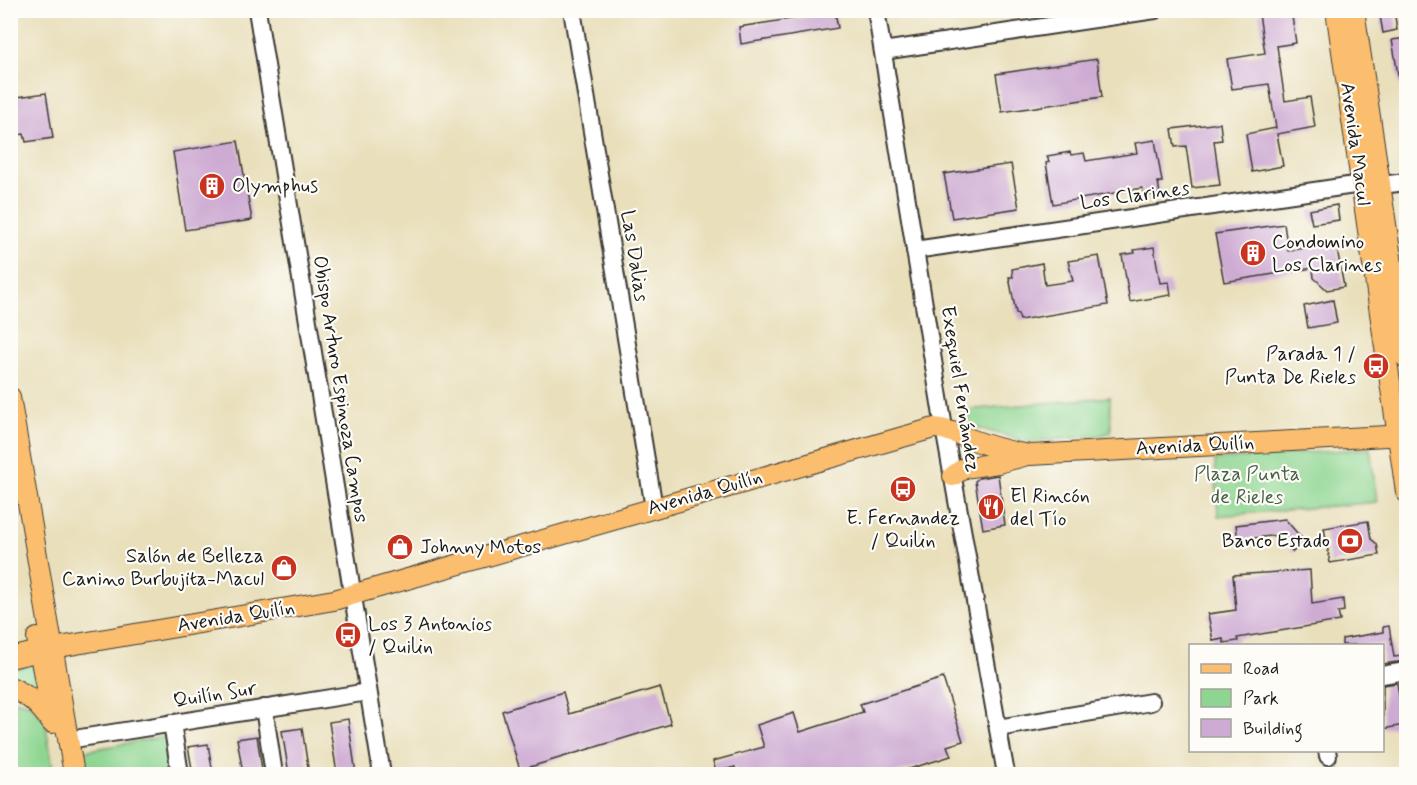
<svg xmlns="http://www.w3.org/2000/svg" width="1417" height="785" font-family="Mynerve,sans-serif">
<style>
.green{fill:#8dd590;stroke:#547856;stroke-width:1.5}
.building{fill:#ceabd3}
.lines{fill:none;stroke-linecap:round;stroke-linejoin:round}
.minor-casing{stroke:#3b3934;stroke-width:20}
.major-casing{stroke:#3b3934;stroke-width:22}
.minor{stroke:#fff;stroke-width:16}
.major{stroke:#fbbe6e;stroke-width:20}
.labels{text-anchor:middle;dominant-baseline:central;stroke-width:4.5;stroke-linejoin:round;paint-order:stroke}
.street-label{font-size:20px;fill:#1c1c1c;stroke:#fdfcf7}
.poi-label{font-size:20px;fill:#1c1c1c;stroke:#fdfcf7;text-anchor:start}
.park-label{font-size:20px;fill:#445d45;stroke:#fdfcf7}
</style>
<rect width="100%" height="100%" fill="#fdfcf7"/>
<filter id="ink" filterUnits="userSpaceOnUse"><feTurbulence type="fractalNoise" baseFrequency=".0167" numOctaves="2"/><feDisplacementMap in="SourceGraphic" scale="12" xChannelSelector="R" yChannelSelector="G"/><feConvolveMatrix kernelMatrix="1 2 1 2 8 2 1 2 1" color-interpolation-filters="sRGB"/></filter>
<filter id="wash" filterUnits="userSpaceOnUse"><feTurbulence type="fractalNoise" baseFrequency=".008" numOctaves="4" result="noise"/><feDisplacementMap in="SourceGraphic" scale="24" xChannelSelector="R" yChannelSelector="G"/><feGaussianBlur stdDeviation="1.35" result="paint"/><feColorMatrix in="noise" values="0 0 0 0 0 0 0 0 0 0 0 0 0 0 0 0 0 1.4 0 .05"/><feComposite in="paint" operator="in"/></filter>
<g filter="url(#wash)">
<rect width="100%" height="100%" fill="#e9dfbb"/>
<g class="green">
<path d="M1110 397 1111 432 1102 435 1029 442 970 426 969 414 965 410Z"/>
<path d="M1370 448 1377 502 1218 516 1215 460Z"/>
<path d="M36 663 42 701 11 684V670Z"/>
<path d="M11 699 30 704 45 721 54 774H11Z"/>
<path d="M168 736 174 774H79L77 762 84 751Z"/>
</g>
<g id="blocks">
<g class="building">
<path d="M1279 10H1291L1296 43 1277 46 1285 101 1310 97 1315 127 1277 134 1283 166 1252 172 1246 134 1276 128 1269 84 1232 89 1227 59 1265 53 1259 14Z"/>
<path d="M1379 10H1394L1397 30 1383 33Z"/>
<path d="M835 12 838 28 741 44 739 27Z"/>
<path d="M1407 38V85L1400 86 1392 40Z"/>
<path d="M1097 59 1102 97 1002 112 996 74Z"/>
<path d="M46 93 53 138 26 142 24 134 10 136V98Z"/>
<path d="M1220 123 1222 140 1214 141 1220 185 1192 188 1186 146 1175 147 1172 129Z"/>
<path d="M1155 140 1162 182H1158L1160 194 1144 196 1142 188 1053 204 1046 163 1049 162 1047 156 1070 152 1071 155 1084 153 1086 161 1137 153 1135 143Z"/>
<path d="M238 141 252 220 185 230 173 152Z"/>
<path d="M1011 164 1019 208 952 218 944 174Z"/>
<path d="M1337 205 1339 220 1312 224 1309 210Z"/>
<path d="M1284 224 1288 251 1336 243 1344 287 1327 290 1314 278 1313 268 1224 282 1215 234Z"/>
<path d="M1154 247 1160 283 1169 282 1171 295 1130 302 1122 255 1135 253 1134 250Z"/>
<path d="M1099 256 1108 305 1020 320 1018 314 1016 313 1009 277H1013L1012 269 1042 263 1045 285 1073 281 1068 261Z"/>
<path d="M1333 300 1337 323 1308 328 1304 306Z"/>
<path d="M998 475 1005 525 983 529 975 481 979 478Z"/>
<path d="M1285 519 1304 541 1293 552 1278 535 1238 540 1236 525Z"/>
<path d="M1368 521 1371 539 1377 544 1379 555 1330 563 1324 528Z"/>
<path d="M1310 570 1312 604 1343 599 1344 611 1338 612 1340 621 1237 638 1238 641 1224 643 1223 639 1213 641 1208 614 1236 610 1233 575Z"/>
<path d="M1389 626 1394 657 1403 656 1404 661 1383 664V645H1342V639L1383 632V627Z"/>
<path d="M943 678 963 741 947 746 951 756 893 774H736L735 767 716 772 713 761 764 747 757 725 794 713 800 732 863 712 860 704Z"/>
<path d="M1397 683 1404 725 1383 729V685Z"/>
<path d="M660 687 671 724 520 770 502 711 563 692 569 714Z"/>
<path d="M348 719 356 774H337L329 722Z"/>
<path d="M302 728 309 774H289L282 731Z"/>
<path d="M257 736 262 770 243 773 237 739Z"/>
<path d="M208 744 213 774H193L188 747Z"/>
</g>
</g>
</g>
<g filter="url(#ink)">
<use href="#blocks" fill-opacity="0" stroke="#3b3934" stroke-width="1.5"/>
<g class="lines">
<defs>
<g id="minor">
<path d="M257 10 382 774"/>
<path d="M572 10 654 508"/>
<path d="M876 10 944 428 1006 774"/>
<path d="M883 51 1155 10"/>
<path d="M1381 185 1406 182"/>
<path d="M915 250 1361 184"/>
<path d="M1382 675 1406 671"/>
<path d="M264 708 274 774"/>
<path d="M172 723 180 774"/>
<path d="M998 728 1151 702"/>
<path d="M68 740 368 692"/>
<path d="M1327 750 1328 756"/>
</g>
<g id="major">
<path d="M1336 10 1406 492"/>
<path d="M1354 10 1406 358"/>
<path d="M10 397 74 774"/>
<path d="M953 476 964 468 998 463 1024 456"/>
<path d="M37 638 49 704"/>
<path d="M10 658 53 648 334 600 934 428C947 428 958 435 970 439 989 446 1009 452 1030 455L1406 435"/>
<path d="M10 687C29 695 40 706 52 723"/>
</g>
</defs>
<use href="#minor" class="minor-casing"/>
<use href="#major" class="major-casing"/>
<use href="#minor" class="minor"/>
<use href="#major" class="major"/>
</g>
</g>
<defs>
<symbol id="building-disc" viewBox="-11 -11 22 22"><circle r="9.5" fill="#c8321e" stroke="#fdfcf7"/><path d="M-4-6H4V6H1V3H-1V6H-4ZM-2.5-4.3h1.7v1.8h-1.7ZM.8-4.3h1.7v1.8H.8ZM-2.5-1h1.7V.8h-1.7ZM.8-1h1.7V.8H.8Z" fill="#fff"/></symbol>
<symbol id="bus-disc" viewBox="-11 -11 22 22"><circle r="9.5" fill="#c8321e" stroke="#fdfcf7"/><path d="M-5-6H5V4H4V6H2V4H-2V6H-4V4H-5ZM-3.5-4V0h7V-4ZM-3.5 1.2v1.5H-2V1.2ZM2 1.2v1.5H3.5V1.2Z" fill="#fff"/></symbol>
<symbol id="restaurant-disc" viewBox="-11 -11 22 22"><circle r="9.5" fill="#c8321e" stroke="#fdfcf7"/><path d="M-5-6h1v4h1v-4h1v4h1v-4h1v5L-1.5 .5V6h-2V.5L-5-1ZM5-6V6H3V1.5H1.5Q1.5-4 5-6Z" fill="#fff"/></symbol>
<symbol id="bank-disc" viewBox="-11 -11 22 22"><circle r="9.5" fill="#c8321e" stroke="#fdfcf7"/><path d="M-6-4H6V4H-6ZM0-2.3a2.3 2.3 0 1 0 0 4.6a2.3 2.3 0 1 0 0-4.6Z" fill="#fff"/></symbol>
<symbol id="shop-disc" viewBox="-11 -11 22 22"><circle r="9.5" fill="#c8321e" stroke="#fdfcf7"/><path d="M-5-2.5h2.3a2.7 3.5 0 0 1 5.4 0H5L5.5 6h-11ZM-1.5-2.5h3a1.5 2.3 0 0 0-3 0Z" fill="#fff"/></symbol>
</defs>
<g fill-rule="evenodd">
<use href="#building-disc" x="197" y="171" width="30" height="30"/>
<use href="#building-disc" x="1238" y="238" width="30" height="30"/>
<use href="#bus-disc" x="1361" y="351" width="30" height="30"/>
<use href="#bus-disc" x="888" y="474" width="30" height="30"/>
<use href="#restaurant-disc" x="976" y="492" width="30" height="30"/>
<use href="#bank-disc" x="1335" y="526" width="30" height="30"/>
<use href="#shop-disc" x="385" y="532" width="30" height="30"/>
<use href="#shop-disc" x="269" y="553" width="30" height="30"/>
<use href="#bus-disc" x="333" y="620" width="30" height="30"/>
</g>
<g class="labels">
<g class="street-label">
<text transform="translate(1355 144) rotate(82)">Avenida Macul</text>
<text transform="translate(1135 196) rotate(-8)">Los Clarines</text>
<text transform="translate(634 256) rotate(81)">Las Dalias</text>
<text transform="translate(340 389) rotate(81)">Obispo Arturo Espinoza Campos</text>
<text transform="translate(960 389) rotate(81)">Exequiel Fernández</text>
<text transform="translate(1195 446) rotate(-3)">Avenida Quilín</text>
<text transform="translate(705 493) rotate(-16)">Avenida Quilín</text>
<text transform="translate(236 617) rotate(-9)">Avenida Quilín</text>
<text transform="translate(215 695) rotate(-9)">Quilín Sur</text>
</g>
<g class="poi-label">
<text x="232" y="186">Olymphus</text>
<text x="1272" y="242">Condomino<tspan x="1272" dy="23">Los Clarines</tspan></text>
<text x="1356" y="354" text-anchor="end">Parada 1 /<tspan x="1356" dy="23">Punta De Rieles</tspan></text>
<text x="1010" y="496">El Rincón<tspan x="1010" dy="23">del Tío</tspan></text>
<text x="903" y="518" text-anchor="middle">E. Fernandez<tspan x="903" dy="23">/ Quilin</tspan></text>
<text x="1330" y="541" text-anchor="end">Banco Estado</text>
<text x="420" y="547">Johnny Motos</text>
<text x="264" y="556" text-anchor="end">Salón de Belleza<tspan x="264" dy="23">Canino Burbujita-Macul</tspan></text>
<text x="368" y="624">Los 3 Antonios<tspan x="368" dy="23">/ Quilin</tspan></text>
</g>
<g class="park-label">
<text x="1247" y="474">Plaza Punta<tspan x="1247" dy="23">de Rieles</tspan></text>
</g>
</g>
<rect width="1417" height="785" fill="none" stroke="#fdfcf7" stroke-width="36"/>
<rect x="1189" y="644" width="195" height="108" fill="#fdfcf7" stroke="#a3a29f" stroke-width="1.5"/>
<rect x="1201" y="664" width="30" height="9" fill="#fbbe6e" stroke="#a3a29f" stroke-width="1.5"/>
<text x="1243" y="674" font-size="18" fill="#1c1c1c">Road</text>
<rect x="1201" y="689" width="30" height="18" fill="#8dd590" stroke="#a3a29f" stroke-width="1.5"/>
<text x="1243" y="704" font-size="18" fill="#1c1c1c">Park</text>
<rect x="1201" y="719" width="30" height="18" fill="#ceabd3" stroke="#a3a29f" stroke-width="1.5"/>
<text x="1243" y="734" font-size="18" fill="#1c1c1c">Building</text>
</svg>
